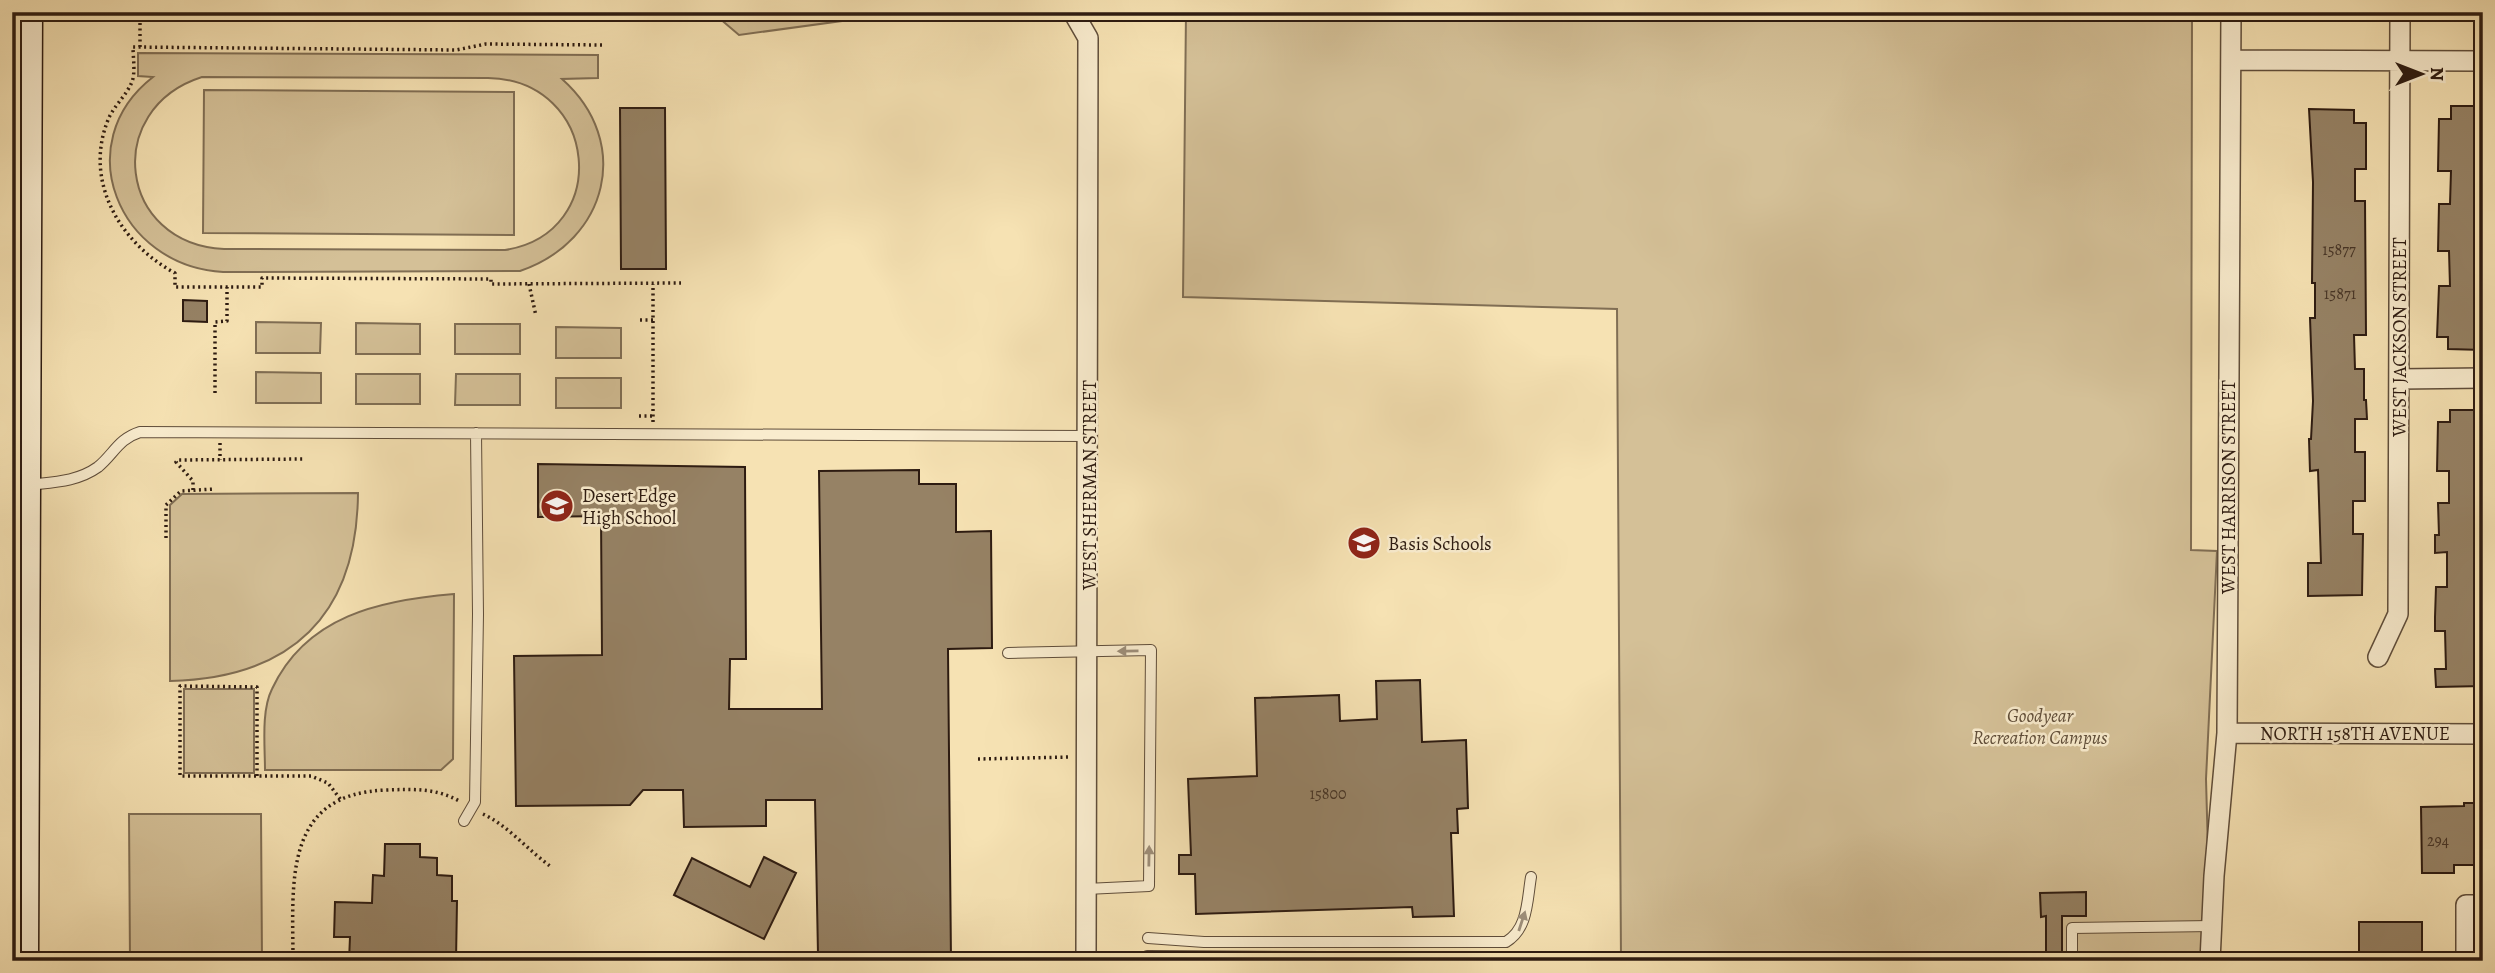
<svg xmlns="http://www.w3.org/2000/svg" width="2495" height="973" font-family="Alegreya,serif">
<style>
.green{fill:#d4c097;stroke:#806e54;stroke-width:2;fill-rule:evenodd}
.building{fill:#968265;stroke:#2d1b11;stroke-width:2}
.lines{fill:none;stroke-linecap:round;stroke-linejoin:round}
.lane-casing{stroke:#5f4d3a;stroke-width:12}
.street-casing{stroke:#5f4d3a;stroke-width:22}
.secondary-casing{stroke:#2d1b11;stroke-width:31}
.path{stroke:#2d1b11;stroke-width:3.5;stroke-dasharray:2 3.5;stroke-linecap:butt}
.lane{stroke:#f9ecce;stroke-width:10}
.street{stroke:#f9ecce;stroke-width:19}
.secondary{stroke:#f9ecce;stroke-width:28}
.oneway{fill:#9d8e79}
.labels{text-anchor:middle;stroke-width:5;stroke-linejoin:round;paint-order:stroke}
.number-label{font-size:16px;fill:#473526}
.street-label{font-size:19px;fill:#2d1b11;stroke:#f9ecce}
.poi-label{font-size:19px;fill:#2d1b11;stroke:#f9ecce;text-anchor:start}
.park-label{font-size:19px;font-style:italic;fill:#5f4d39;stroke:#f9ecce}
</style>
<rect width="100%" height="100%" fill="#f6e2b3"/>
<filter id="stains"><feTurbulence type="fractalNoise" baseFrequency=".00286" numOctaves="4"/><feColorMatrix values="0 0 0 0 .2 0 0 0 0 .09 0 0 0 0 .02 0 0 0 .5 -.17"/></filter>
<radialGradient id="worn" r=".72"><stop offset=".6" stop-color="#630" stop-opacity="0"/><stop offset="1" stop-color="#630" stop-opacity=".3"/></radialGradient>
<path class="green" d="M 712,12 L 908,12 L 739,35 Z
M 1186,12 L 2192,12 L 2191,550 L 2217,551 L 2206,779 L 2211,961 L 1621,961 L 1617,309 L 1183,297 Z
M 138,53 L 598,55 L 598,78 L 562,79 C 633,142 608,241 520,271 L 223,272 C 118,266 68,143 153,77 L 138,76 ZM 202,77 L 488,78 C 599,80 613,233 505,250 L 224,249 C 118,244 102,109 202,77 Z
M 204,90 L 514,92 L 514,235 L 203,233 Z
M 256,322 L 321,323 L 320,353 L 256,353 Z
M 356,323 L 420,324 L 420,354 L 356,354 Z
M 455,324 L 520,324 L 520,354 L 455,354 Z
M 556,327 L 621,328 L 621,358 L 556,358 Z
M 256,372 L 321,373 L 321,403 L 256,403 Z
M 356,374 L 420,374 L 420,404 L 356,404 Z
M 456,374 L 520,374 L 520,405 L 455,405 Z
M 556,378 L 621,378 L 621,408 L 556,408 Z
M 358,493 C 357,616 291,678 170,681 L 170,505 L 182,494 Z
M 454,594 L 453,759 L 441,770 L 265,770 C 265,746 261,711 272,689 C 306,616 380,600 454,594 Z
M 184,689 L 254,689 L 254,773 L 184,773 Z
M 129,814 L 261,814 L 262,961 L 130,961 Z
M 2474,916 L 2483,916 L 2483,961 L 2474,961 Z"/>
<path class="building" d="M 2451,106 L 2483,106 L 2483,350 L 2448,349 L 2448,337 L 2437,337 L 2439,286 L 2450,286 L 2449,251 L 2438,251 L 2439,204 L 2450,204 L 2451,171 L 2438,171 L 2439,119 L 2451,119 Z
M 620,108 L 665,108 L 666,269 L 621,269 Z
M 2309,109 L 2354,110 L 2354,123 L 2366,123 L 2366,169 L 2355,169 L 2355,201 L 2365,201 L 2366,335 L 2354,335 L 2355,369 L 2364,369 L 2364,400 L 2366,400 L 2367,419 L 2355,419 L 2355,452 L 2365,452 L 2365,501 L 2353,501 L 2353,534 L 2363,534 L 2362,595 L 2308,596 L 2308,563 L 2321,563 L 2318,470 L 2310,471 L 2309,439 L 2311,439 L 2313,401 L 2310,318 L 2315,318 L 2315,283 L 2312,283 L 2313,182 Z
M 183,300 L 207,301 L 207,322 L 183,321 Z
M 2450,410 L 2483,410 L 2483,686 L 2436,687 L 2435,669 L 2446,669 L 2445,631 L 2435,631 L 2435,617 L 2436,587 L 2447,587 L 2447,552 L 2435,553 L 2435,535 L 2439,535 L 2438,503 L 2449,503 L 2449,471 L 2437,471 L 2438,422 L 2450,422 Z
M 538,464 L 745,467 L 746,659 L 730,659 L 729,709 L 822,709 L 819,471 L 919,470 L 919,484 L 956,484 L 956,532 L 991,531 L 992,648 L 948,649 L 951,961 L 857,961 L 857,953 L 818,954 L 815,800 L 766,800 L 766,826 L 684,827 L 683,790 L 643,790 L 630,805 L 516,806 L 514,656 L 602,655 L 601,516 L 538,517 Z
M 1420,680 L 1422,742 L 1466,740 L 1468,808 L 1457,809 L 1458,833 L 1451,833 L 1454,916 L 1413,917 L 1412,907 L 1196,914 L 1195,874 L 1179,874 L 1179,855 L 1191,855 L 1188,779 L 1257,776 L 1255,698 L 1339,695 L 1340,721 L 1377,719 L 1376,681 Z
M 2464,803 L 2483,803 L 2483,865 L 2454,865 L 2454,873 L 2422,873 L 2421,807 L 2464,806 Z
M 385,844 L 420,844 L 420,857 L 437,858 L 437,875 L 452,876 L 452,901 L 457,901 L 456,961 L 349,961 L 350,937 L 334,937 L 335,902 L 372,903 L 373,875 L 384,876 Z
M 764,857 L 796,873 L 764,939 L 674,895 L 692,858 L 750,887 Z
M 2086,892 L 2086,916 L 2062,916 L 2062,961 L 2046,961 L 2046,916 L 2041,917 L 2040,893 Z
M 2359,922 L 2422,922 L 2422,954 L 2359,953 Z"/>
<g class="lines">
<defs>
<path id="lane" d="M 28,485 C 53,482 77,482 98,467 C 114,454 118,439 140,432 L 1089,436
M 1008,653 L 1151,650 L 1149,886 L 1086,889
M 464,821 L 475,802 L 478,614 L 476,433
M 1148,938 L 1204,942 L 1506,942 C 1528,929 1527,901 1531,877
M 1147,956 L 1536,958
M 2072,961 L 2072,928 L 2212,926"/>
<path id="street" d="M 1073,12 L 1088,38 L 1086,961
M 2231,60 L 2483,61
M 2399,379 L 2483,378
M 2378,657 L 2398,614 L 2400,12
M 2227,733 L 2483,734
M 2210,961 L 2214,876 L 2227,733 L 2231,12
M 2466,961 L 2466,905 L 2483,905"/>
<path id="secondary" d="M 24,961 L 28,12"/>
</defs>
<use href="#lane" class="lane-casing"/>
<use href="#street" class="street-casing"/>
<use href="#secondary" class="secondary-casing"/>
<path class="path" d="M 140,12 L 140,47
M 602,45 L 486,44 L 456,50 L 133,47 C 133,58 136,75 131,84 C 125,97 113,107 108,120 C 83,182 121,244 175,273 L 175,287 L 262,287 L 262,278 L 491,279 L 491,284 L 681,283
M 529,284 L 536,316
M 640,320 L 653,320
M 215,393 L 215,322 L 227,321 L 227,287
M 639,416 L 653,416
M 653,422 L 653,284
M 220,443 L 220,460
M 193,490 L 193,481 L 176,462 L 178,460 L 304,459
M 166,538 L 166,505 L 181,491 L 215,489
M 978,759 L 1071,757
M 257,776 L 257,687 L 180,686 L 180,776 L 311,776 L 328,783 L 341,800
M 483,814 C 507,825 528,850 550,866
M 293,961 C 293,883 282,793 387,790 C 414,789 437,788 461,802"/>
<use href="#lane" class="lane"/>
<use href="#street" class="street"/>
<use href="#secondary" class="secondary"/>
</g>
<defs><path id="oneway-solid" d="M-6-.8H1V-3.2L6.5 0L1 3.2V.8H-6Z" transform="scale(1.75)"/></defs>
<g class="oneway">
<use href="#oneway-solid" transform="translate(1128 651) rotate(179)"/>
<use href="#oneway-solid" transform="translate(1149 856) rotate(-89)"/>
<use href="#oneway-solid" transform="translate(1522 921) rotate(-72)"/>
</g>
<defs>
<symbol id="school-disc" viewBox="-11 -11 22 22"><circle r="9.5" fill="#8f2418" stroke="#f9ecce"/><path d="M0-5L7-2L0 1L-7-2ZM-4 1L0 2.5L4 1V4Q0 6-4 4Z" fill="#fff"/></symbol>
</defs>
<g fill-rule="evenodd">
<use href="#school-disc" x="538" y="487" width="38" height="38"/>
<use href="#school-disc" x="1345" y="524" width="38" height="38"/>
</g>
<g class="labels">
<g class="number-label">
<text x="2339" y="255">15877</text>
<text x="2340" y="299">15871</text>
<text x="1328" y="799">15800</text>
<text x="2438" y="846">294</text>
</g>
<g class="street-label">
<text transform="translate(2399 337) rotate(-90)" y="7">WEST JACKSON STREET</text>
<text transform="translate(1089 485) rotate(-90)" y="7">WEST SHERMAN STREET</text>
<text transform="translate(2228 487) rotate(-90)" y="7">WEST HARRISON STREET</text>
<text x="2355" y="740">NORTH 158TH AVENUE</text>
</g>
<g class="poi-label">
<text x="582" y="502">Desert Edge<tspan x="582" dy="22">High School</tspan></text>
<text x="1388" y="550">Basis Schools</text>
</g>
<g class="park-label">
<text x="2040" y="722">Goodyear<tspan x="2040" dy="22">Recreation Campus</tspan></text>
</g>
</g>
<rect width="2495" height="973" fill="none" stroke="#f6e2b3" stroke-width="42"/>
<rect x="14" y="14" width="2467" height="945" fill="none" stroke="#2d1b11" stroke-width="3.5"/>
<rect x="21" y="21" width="2453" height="931" fill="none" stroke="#2d1b11" stroke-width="2"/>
<g transform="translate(2421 74) rotate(90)" stroke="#f9ecce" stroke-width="5" paint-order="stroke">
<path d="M0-5L12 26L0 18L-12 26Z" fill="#2d1b11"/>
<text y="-10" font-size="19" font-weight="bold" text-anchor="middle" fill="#2d1b11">N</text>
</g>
<rect width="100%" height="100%" filter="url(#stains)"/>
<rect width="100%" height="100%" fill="url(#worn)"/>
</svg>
